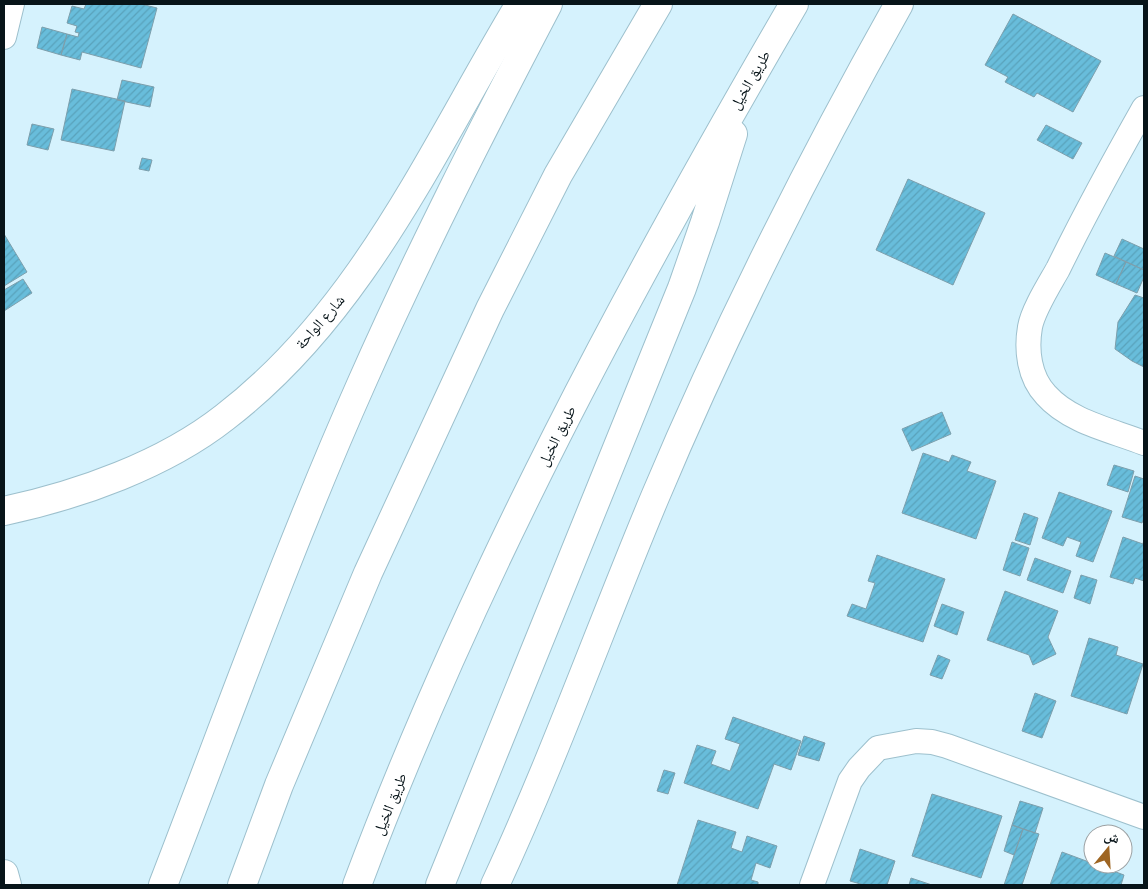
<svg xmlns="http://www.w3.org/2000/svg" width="1148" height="889" font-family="'Golos Text','Noto Naskh Arabic',sans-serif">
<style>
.building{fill:url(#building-hatch);stroke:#7d9fac}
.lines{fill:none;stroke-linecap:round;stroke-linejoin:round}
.street-casing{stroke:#9dc0cd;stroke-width:26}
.secondary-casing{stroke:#9dc0cd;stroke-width:30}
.highway-casing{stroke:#9dc0cd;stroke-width:30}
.street{stroke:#fff;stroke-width:24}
.secondary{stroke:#fff;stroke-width:28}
.highway{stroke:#fff;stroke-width:28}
.labels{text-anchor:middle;stroke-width:4;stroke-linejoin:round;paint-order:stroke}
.street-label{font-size:15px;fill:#071419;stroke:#fff}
</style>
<defs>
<pattern id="building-hatch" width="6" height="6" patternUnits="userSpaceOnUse" patternTransform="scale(1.25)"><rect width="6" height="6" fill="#68bddb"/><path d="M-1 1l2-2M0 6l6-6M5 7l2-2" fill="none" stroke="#59a2bb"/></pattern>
</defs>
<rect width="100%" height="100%" fill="#d5f2fd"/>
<path class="building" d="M 86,4 L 141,4 L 157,8 L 141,68 L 82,52 L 80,60 L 61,55 L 67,34 L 78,37 L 79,33 L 75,32 L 77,26 L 67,23 L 72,6 L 84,9 Z
M 1013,14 L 1101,61 L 1073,112 L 1037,93 L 1034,97 L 1005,82 L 1008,77 L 985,65 Z
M 42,27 L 67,34 L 61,55 L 37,48 Z
M 122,80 L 154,87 L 150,107 L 117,100 Z
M 72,89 L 125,101 L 114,151 L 61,140 Z
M 32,124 L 54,129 L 48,150 L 27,145 Z
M 1046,125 L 1082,143 L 1073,159 L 1037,140 Z
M 142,158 L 152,160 L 149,171 L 139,169 Z
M 908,179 L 985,213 L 953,285 L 876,250 Z
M 4,234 L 27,272 L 4,286 Z
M 1122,239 L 1144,249 L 1144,270 L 1114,256 Z
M 1105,253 L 1126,262 L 1116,284 L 1096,275 Z
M 1126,262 L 1144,270 L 1144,277 L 1137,293 L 1116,284 Z
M 23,279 L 32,293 L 4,311 L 4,290 Z
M 1135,295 L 1144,298 L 1144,367 L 1132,361 L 1115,349 L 1118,322 Z
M 942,412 L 951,434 L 912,451 L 902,429 Z
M 923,453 L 949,462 L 952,455 L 971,462 L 967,471 L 996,481 L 976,539 L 902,513 Z
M 1114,465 L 1134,471 L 1128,492 L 1107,485 Z
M 1135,476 L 1144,479 L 1144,518 L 1142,523 L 1122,517 Z
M 1059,492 L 1112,511 L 1093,562 L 1076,556 L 1081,542 L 1067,537 L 1063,546 L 1042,538 Z
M 1024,513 L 1038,518 L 1030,545 L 1015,540 Z
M 1123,537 L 1143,544 L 1144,539 L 1144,581 L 1135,578 L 1133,584 L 1110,577 Z
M 1012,542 L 1029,548 L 1020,576 L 1003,570 Z
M 877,555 L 945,579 L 923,642 L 847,616 L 852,604 L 866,609 L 875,583 L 868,581 Z
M 1035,558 L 1071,571 L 1063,593 L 1027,580 Z
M 1081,575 L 1097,580 L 1090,604 L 1074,598 Z
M 1005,591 L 1058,611 L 1048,637 L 1056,654 L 1033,665 L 1029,655 L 987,640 Z
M 942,604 L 964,612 L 957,635 L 934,626 Z
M 1089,638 L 1118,647 L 1116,655 L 1143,664 L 1127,714 L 1071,696 Z
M 938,655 L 950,660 L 942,679 L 930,675 Z
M 1035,693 L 1056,701 L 1042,738 L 1022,731 Z
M 733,717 L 801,741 L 791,770 L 774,764 L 758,809 L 684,783 L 697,745 L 716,751 L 711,764 L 730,771 L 740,744 L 725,739 Z
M 804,736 L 825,743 L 819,761 L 798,755 Z
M 664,770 L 675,773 L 668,794 L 657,791 Z
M 932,794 L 1002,816 L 981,878 L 912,856 Z
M 1020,801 L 1043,808 L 1035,833 L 1012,825 Z
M 698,820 L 736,832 L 731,848 L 742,852 L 747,836 L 777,846 L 770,868 L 756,863 L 751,880 L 758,882 L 758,885 L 677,885 Z
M 1012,825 L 1023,829 L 1014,855 L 1004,851 Z
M 1023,829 L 1039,834 L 1022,885 L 1004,885 Z
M 860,849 L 895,861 L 887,885 L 864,885 L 850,881 Z
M 1062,852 L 1124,875 L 1121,885 L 1050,885 Z
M 911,878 L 932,885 L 909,885 Z"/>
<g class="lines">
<defs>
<path id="street" d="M 4,37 L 12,4
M 1144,108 C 1114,161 1085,214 1058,269 C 1049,285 1033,310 1030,327 C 1026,350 1029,377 1046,395 C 1070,422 1111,430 1144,443
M 812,885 L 850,781 L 859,768 L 878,748 L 916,741 L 932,742 L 947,746 L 1144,817"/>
<path id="secondary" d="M 4,511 C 79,495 164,465 225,417 C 363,311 433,148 520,4
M 4,874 L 7,885"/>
<path id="highway" d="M 163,885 C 228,717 289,546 362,382 C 419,253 483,128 548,4
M 242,885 L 279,785 L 368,573 L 490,309 L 558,175 L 658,4
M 357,885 C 472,578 629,287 794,4
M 440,885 L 682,288 L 705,222 L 733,134
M 495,885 C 554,758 601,626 655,497 C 726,328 809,164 899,4"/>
</defs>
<use href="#street" class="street-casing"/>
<use href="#secondary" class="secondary-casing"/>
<use href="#highway" class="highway-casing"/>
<use href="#street" class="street"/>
<use href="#secondary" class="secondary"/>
<use href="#highway" class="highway"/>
</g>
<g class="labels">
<g class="street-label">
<text transform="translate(750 80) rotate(-60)" y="5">طريق الخيل</text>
<text transform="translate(320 322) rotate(-49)" y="5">شارع الواحة</text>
<text transform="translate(557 436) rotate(-63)" y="5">طريق الخيل</text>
<text transform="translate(390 804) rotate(-68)" y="5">طريق الخيل</text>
</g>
</g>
<rect width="1148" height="889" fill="none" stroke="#071419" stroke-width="10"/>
<g transform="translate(1108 849) rotate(18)"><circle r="24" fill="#ffffff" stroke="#9ca1a3"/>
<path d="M0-4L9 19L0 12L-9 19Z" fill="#9e6522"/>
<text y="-8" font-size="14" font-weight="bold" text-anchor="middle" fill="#071419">ش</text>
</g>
</svg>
